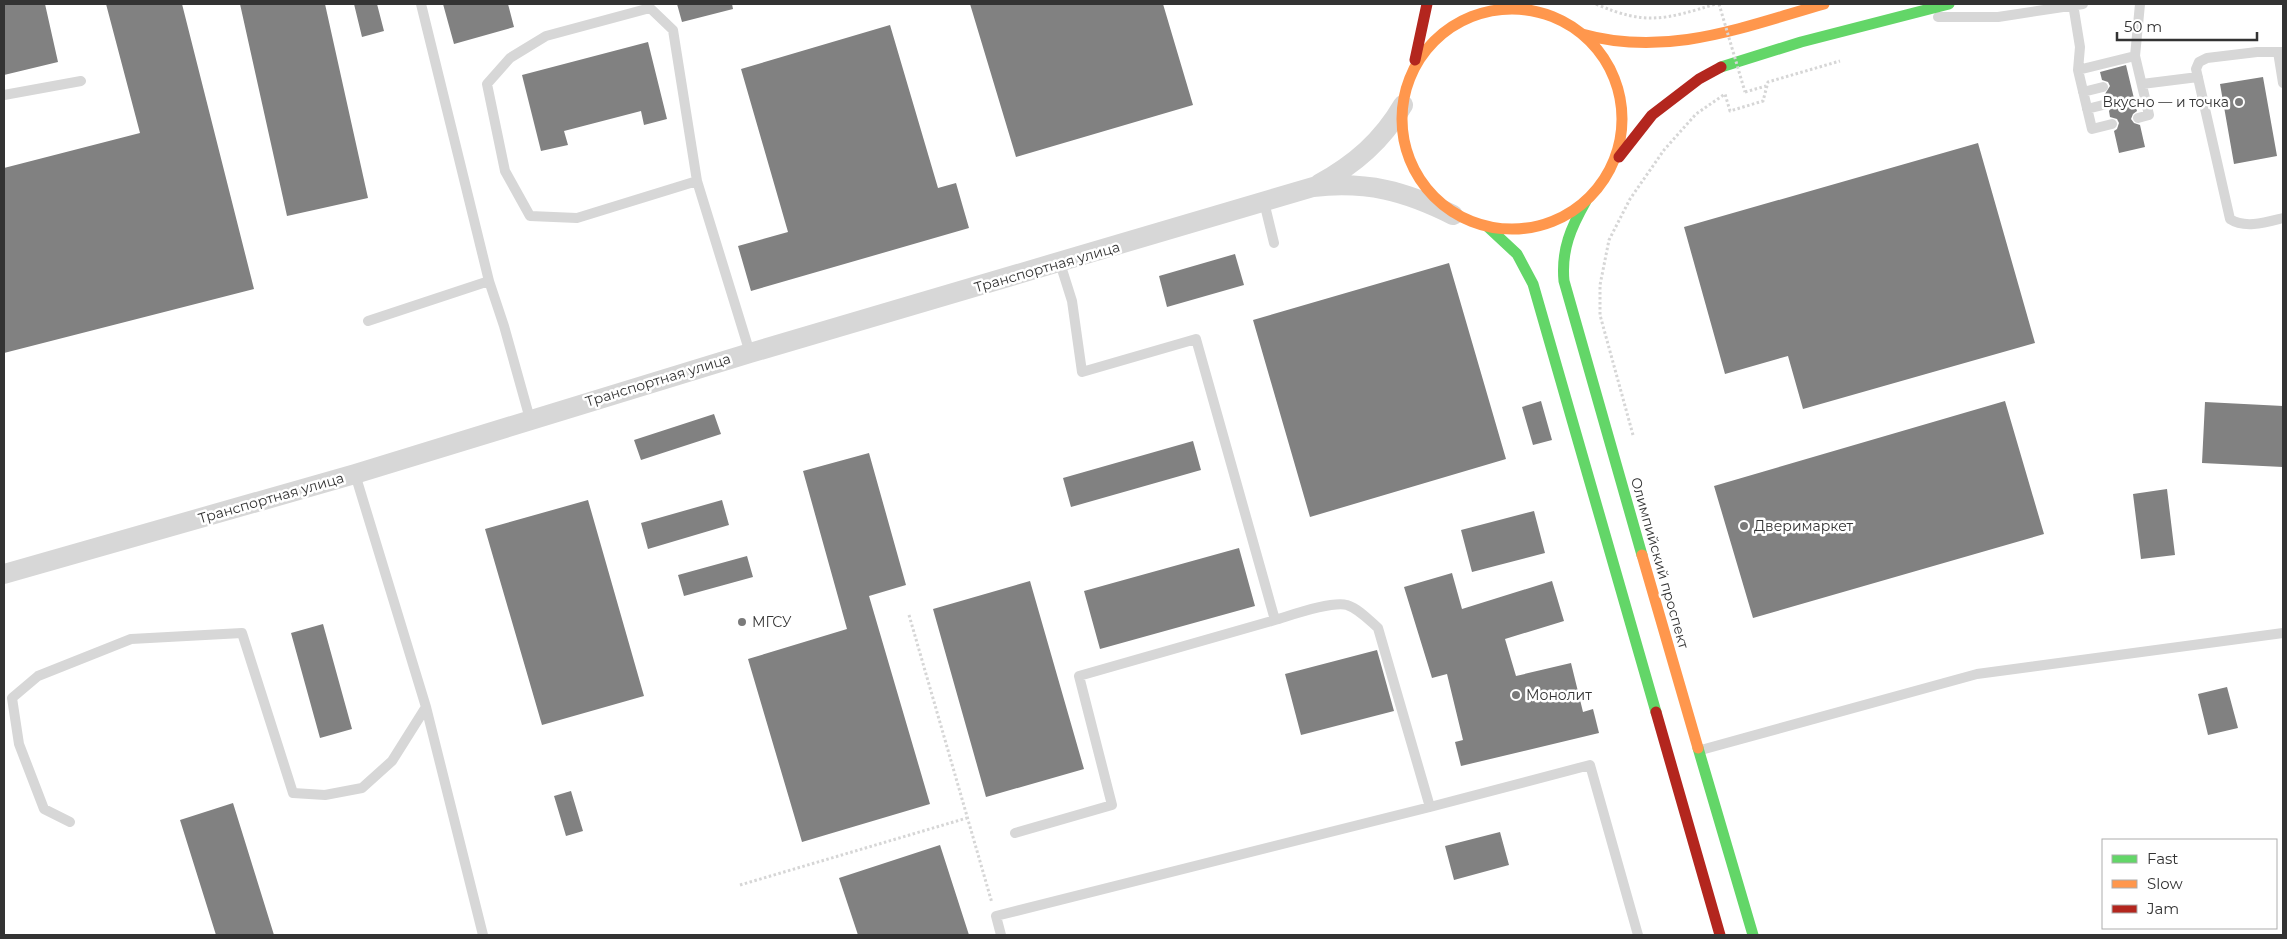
<svg xmlns="http://www.w3.org/2000/svg" width="2287" height="939" font-family="Montserrat,sans-serif">
<style>
.building{fill:#818181}
.lines{fill:none;stroke-linecap:round;stroke-linejoin:round}
.path{stroke:#d6d6d6;stroke-width:3;stroke-dasharray:2.5 2.5;stroke-linecap:butt}
.lane{stroke:#d7d7d7;stroke-width:10}
.street{stroke:#d7d7d7;stroke-width:20}
.fast{stroke:#63d668;stroke-width:11}
.slow{stroke:#ff974d;stroke-width:11}
.jam{stroke:#b3261e;stroke-width:11}
.path-bridge{stroke:#d6d6d6;stroke-width:3;stroke-dasharray:2.5 2.5;stroke-linecap:butt}
.poi-dot{fill:#7a7a7a;stroke:#fff;stroke-width:2}
.labels{text-anchor:middle;stroke-width:5;stroke-linejoin:round;paint-order:stroke}
.poi-label{font-size:14px;fill:#333;stroke:#fff;text-anchor:start}
.street-label{font-size:14px;fill:#333;stroke:#fff}
</style>
<rect width="100%" height="100%" fill="#fff"/>
<path class="building" d="M 4,4 L 45,4 L 58,62 L 4,75 Z
M 106,4 L 182,4 L 254,289 L 4,353 L 4,168 L 140,133 Z
M 240,4 L 325,4 L 368,198 L 287,216 Z
M 354,4 L 377,4 L 384,31 L 362,37 Z
M 443,4 L 508,4 L 514,27 L 454,44 Z
M 677,4 L 732,4 L 733,9 L 682,22 Z
M 970,4 L 1163,4 L 1193,105 L 1016,157 Z
M 890,25 L 938,188 L 956,183 L 969,228 L 751,291 L 738,246 L 788,232 L 741,69 Z
M 648,42 L 667,119 L 644,125 L 641,111 L 564,131 L 568,145 L 541,151 L 522,75 Z
M 2126,65 L 2137,111 L 2133,114 L 2131,119 L 2134,123 L 2140,125 L 2145,147 L 2119,153 L 2114,131 L 2117,129 L 2119,123 L 2117,119 L 2110,117 L 2109,111 L 2114,103 L 2112,99 L 2106,97 L 2105,94 L 2110,86 L 2108,82 L 2102,80 L 2100,72 Z
M 2263,77 L 2277,156 L 2234,164 L 2220,84 Z
M 1978,143 L 2035,343 L 1803,409 L 1788,356 L 1725,374 L 1684,227 Z
M 1235,254 L 1244,285 L 1167,307 L 1159,276 Z
M 1449,263 L 1506,459 L 1310,517 L 1253,320 Z
M 1541,401 L 1552,440 L 1533,445 L 1522,407 Z
M 2005,401 L 2044,534 L 1753,618 L 1714,486 Z
M 2205,402 L 2283,406 L 2283,467 L 2202,463 Z
M 714,414 L 721,434 L 641,460 L 634,440 Z
M 1193,441 L 1201,470 L 1071,507 L 1063,478 Z
M 869,453 L 906,585 L 869,596 L 930,804 L 802,842 L 748,659 L 847,629 L 803,471 Z
M 2167,489 L 2175,555 L 2141,559 L 2133,494 Z
M 588,500 L 644,696 L 542,725 L 485,529 Z
M 722,500 L 729,525 L 648,549 L 641,523 Z
M 1534,511 L 1545,553 L 1472,572 L 1461,530 Z
M 1239,548 L 1255,606 L 1100,649 L 1084,591 Z
M 747,556 L 753,577 L 684,596 L 678,575 Z
M 1452,573 L 1462,609 L 1552,581 L 1564,621 L 1505,639 L 1516,676 L 1571,663 L 1583,712 L 1593,709 L 1599,733 L 1461,766 L 1455,742 L 1463,740 L 1447,674 L 1432,678 L 1404,587 Z
M 1030,581 L 1084,769 L 986,797 L 933,609 Z
M 323,624 L 352,729 L 320,738 L 291,633 Z
M 1377,650 L 1394,711 L 1301,735 L 1285,674 Z
M 2227,687 L 2238,728 L 2208,735 L 2198,694 Z
M 571,791 L 583,831 L 566,836 L 554,796 Z
M 233,803 L 274,935 L 216,935 L 180,820 Z
M 1500,832 L 1509,865 L 1454,880 L 1445,846 Z
M 940,845 L 969,935 L 858,935 L 839,878 Z"/>
<g class="lines">
<path class="path" d="M 1596,4 C 1646,26 1666,19 1716,4
M 1745,92 L 1766,86
M 1633,435 L 1600,315 L 1600,285 L 1609,240 L 1630,199 L 1664,150 L 1696,114 L 1725,94 L 1730,111 L 1763,101 L 1768,82 L 1840,61
M 909,615 L 992,903
M 740,885 L 967,818"/>
<path class="lane" d="M 421,4 L 489,281
M 2073,4 L 2080,47 L 2078,70 L 2135,56 L 2140,4
M 1938,17 L 1998,17 L 2083,4
M 2278,52 L 2283,83
M 2283,52 L 2257,52 L 2207,58 L 2199,62 L 2196,69 L 2230,219 C 2245,229 2267,222 2283,218
M 2135,56 L 2149,115 L 2138,118
M 2078,70 L 2092,129 L 2112,124
M 2142,84 L 2198,77
M 2083,92 L 2103,87
M 4,95 L 81,81
M 2087,109 L 2107,104
M 697,181 L 673,30 L 650,8 L 546,36 L 510,58 L 487,84 L 505,171 L 530,216 L 577,218 L 697,181 L 750,353
M 1264,202 L 1274,243
M 1060,263 L 1072,301 L 1082,372 L 1196,339 L 1275,620 C 1292,615 1331,601 1347,605 C 1359,609 1369,620 1378,628 L 1430,807 L 1590,765 L 1638,935
M 368,321 L 489,281 L 504,326 L 530,419
M 355,474 L 426,707 L 483,935
M 1701,750 L 1977,674 L 2283,633
M 70,822 L 44,809 L 19,744 L 12,698 L 38,676 L 131,639 L 242,633 L 293,793 L 325,795 L 362,788 L 392,761 L 426,707
M 1015,833 L 1112,805 L 1079,676 L 1275,620
M 1001,935 L 996,916 L 1430,807"/>
<path class="street" d="M 1319,184 C 1355,164 1382,141 1403,105
M 4,574 L 355,474 L 750,353 L 1313,187 C 1367,181 1405,191 1453,215"/>
<path class="fast" d="M 1721,67 L 1801,42 L 1949,4
M 1586,201 C 1571,227 1561,250 1564,281 L 1642,555
M 1488,227 L 1517,254 L 1533,284 L 1656,712
M 1698,748 L 1753,935"/>
<path class="slow" d="M1402 119a110 110 0 1 1 220 0a110 110 0 1 1-220 0Z
M 1582,34 C 1667,58 1743,27 1824,4
M 1642,555 L 1698,748"/>
<path class="jam" d="M 1415,60 L 1427,4
M 1619,157 L 1652,115 L 1699,79 L 1721,67
M 1656,712 L 1720,935"/>
<path class="path-bridge" d="M 1719,4 L 1745,92"/>
</g>
<g class="poi-dot">
<circle cx="2239" cy="102" r="5"/>
<circle cx="1744" cy="526" r="5"/>
<circle cx="742" cy="622" r="5"/>
<circle cx="1516" cy="695" r="5"/>
</g>
<g class="labels">
<g class="poi-label">
<text x="2229" y="107" text-anchor="end">Вкусно — и точка</text>
<text x="1754" y="531">Дверимаркет</text>
<text x="752" y="627">МГСУ</text>
<text x="1526" y="700">Монолит</text>
</g>
<g class="street-label">
<text transform="translate(1047 267) rotate(-16)" y="5">Транспортная улица</text>
<text transform="translate(658 380) rotate(-17)" y="5">Транспортная улица</text>
<text transform="translate(271 498) rotate(-16)" y="5">Транспортная улица</text>
<text transform="translate(1660 563) rotate(74)" y="5">Олимпийский проспект</text>
</g>
</g>
<rect width="2287" height="939" fill="none" stroke="#333333" stroke-width="10"/>
<rect x="2102" y="839" width="175" height="90" fill="#ffffff" stroke="#adadad"/>
<rect x="2112" y="855" width="25" height="8" fill="#63d668" stroke="#adadad"/>
<text x="2147" y="864" font-size="15" fill="#333333">Fast</text>
<rect x="2112" y="880" width="25" height="8" fill="#ff974d" stroke="#adadad"/>
<text x="2147" y="889" font-size="15" fill="#333333">Slow</text>
<rect x="2112" y="905" width="25" height="8" fill="#b3261e" stroke="#adadad"/>
<text x="2147" y="914" font-size="15" fill="#333333">Jam</text>
<path d="M2117 32v8h140v-8" fill="none" stroke="#333333" stroke-width="2.5"/>
<text x="2124" y="32" font-size="15" fill="#333333" stroke="#ffffff" stroke-width="4" paint-order="stroke">50 m</text>
</svg>
